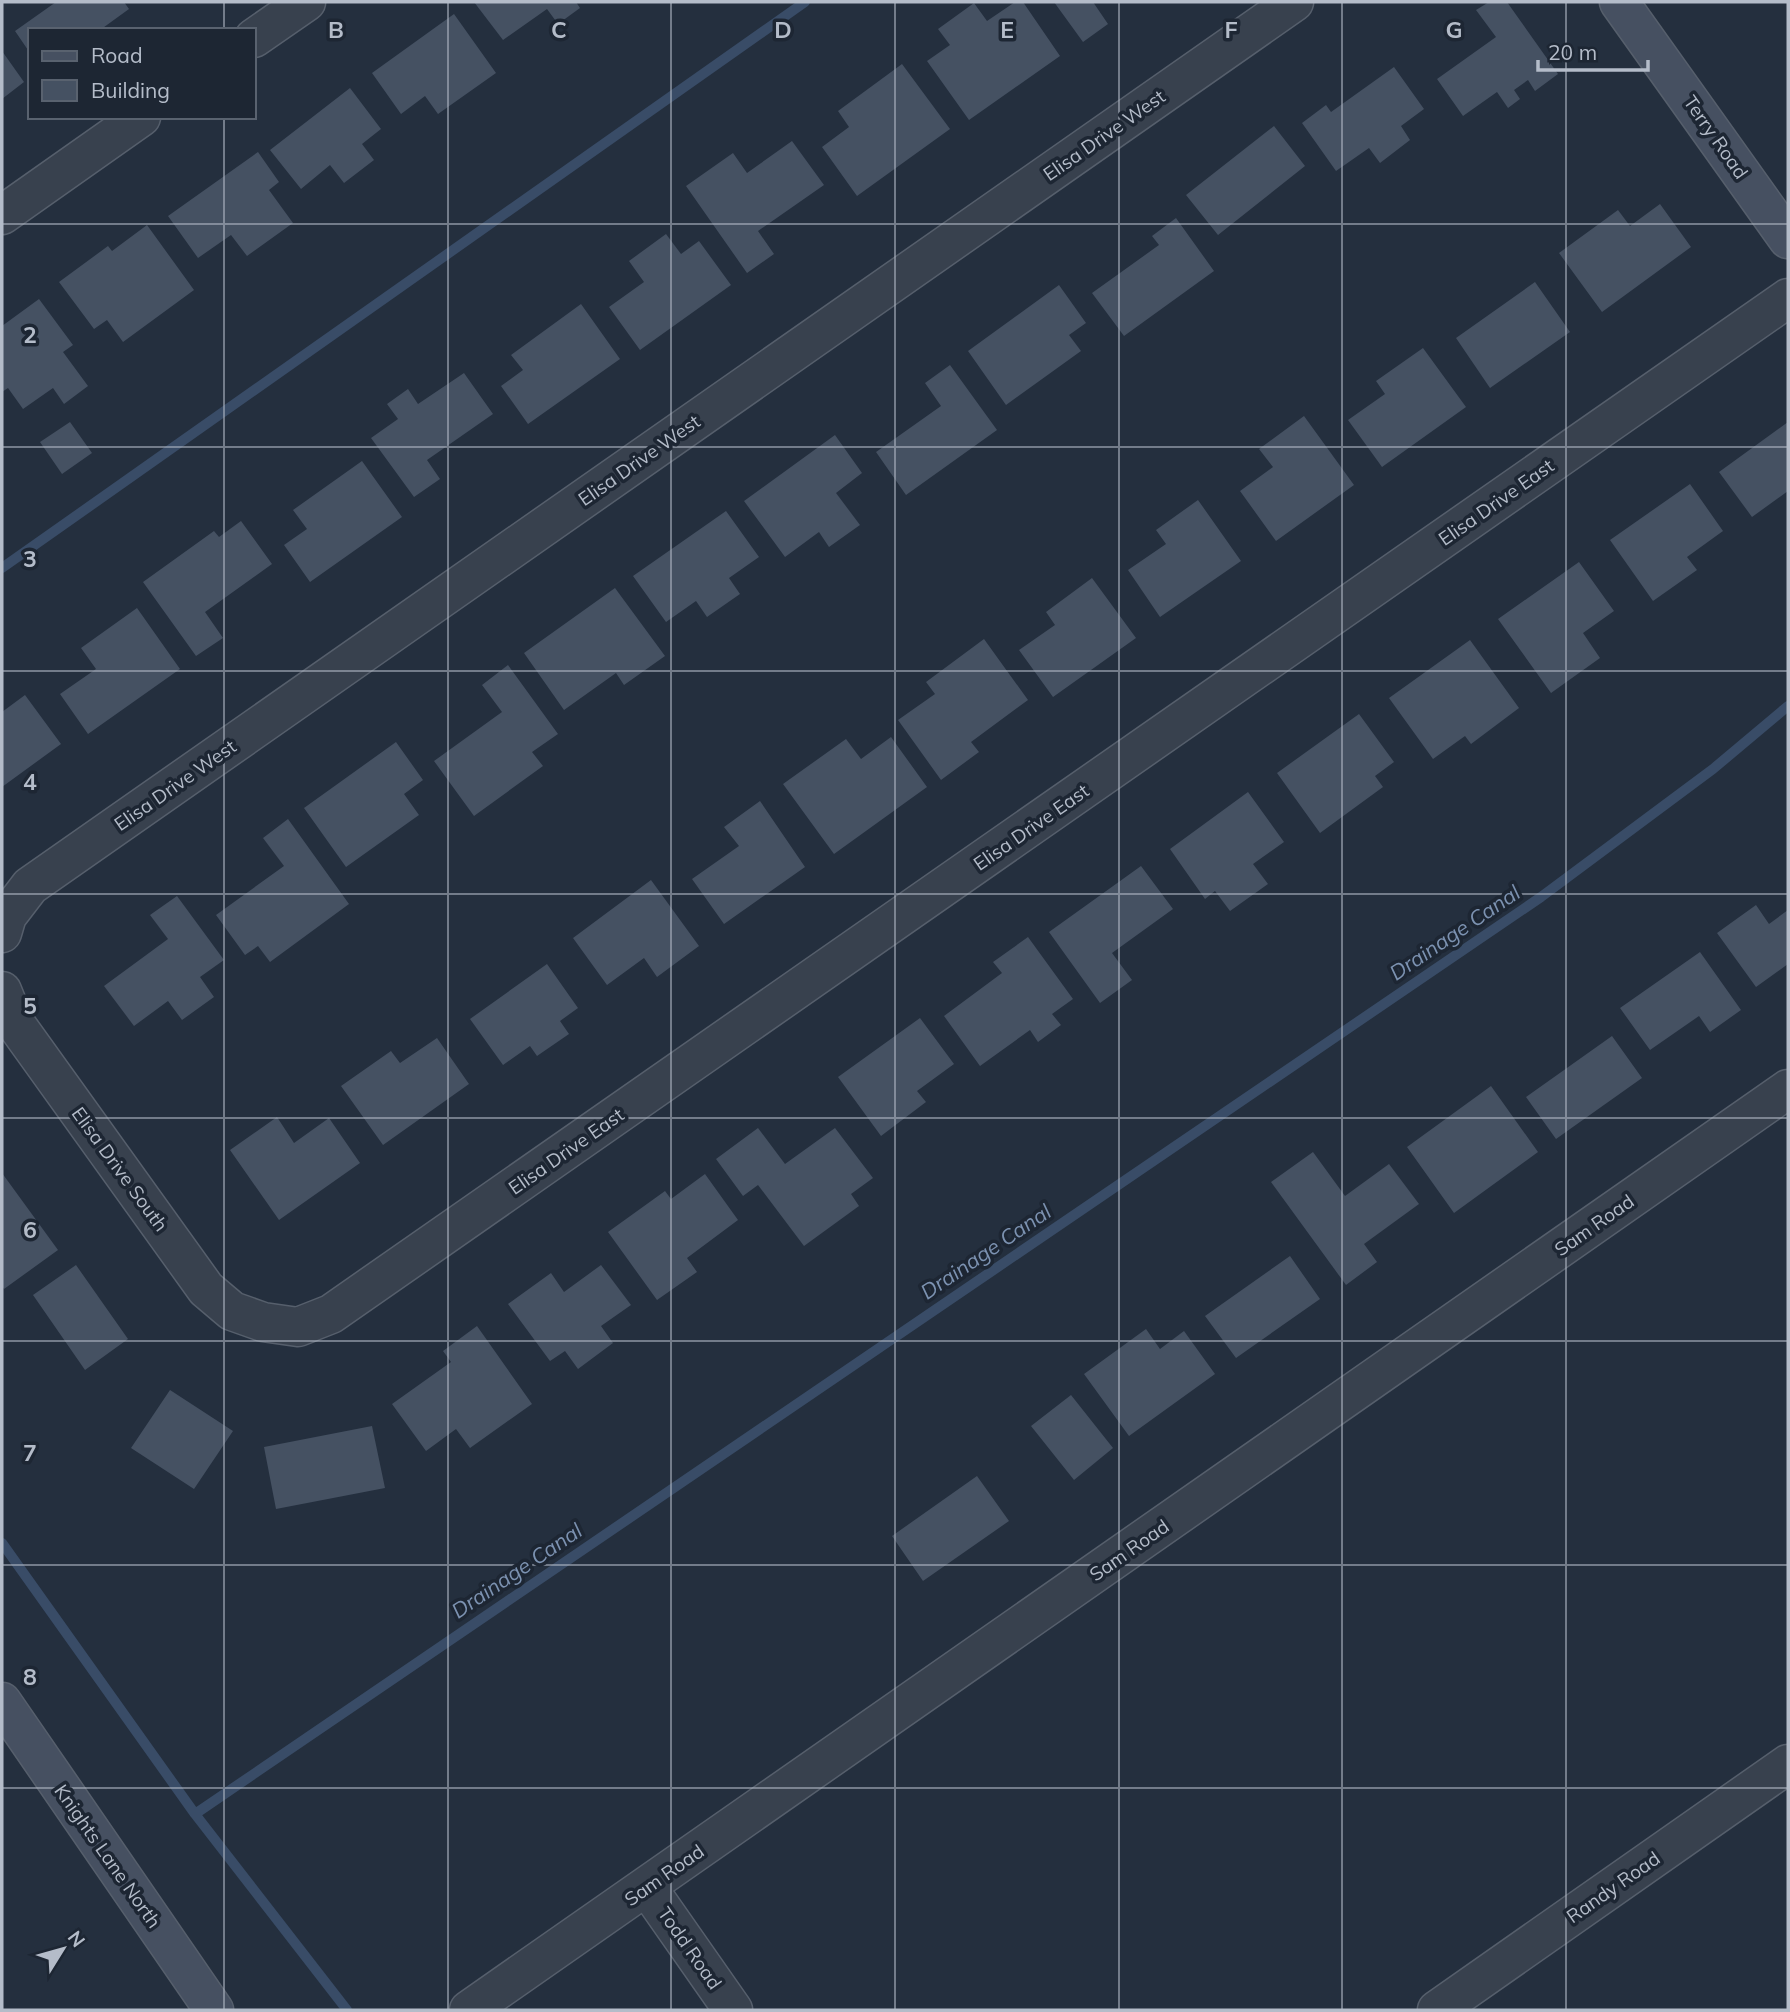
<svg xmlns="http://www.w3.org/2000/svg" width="1790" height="2012" font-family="Mulish,sans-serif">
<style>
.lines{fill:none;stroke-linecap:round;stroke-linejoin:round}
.stream{stroke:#394c67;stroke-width:10}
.building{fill:#455162}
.street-casing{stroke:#565f6c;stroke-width:41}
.secondary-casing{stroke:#565f6c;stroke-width:41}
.street{stroke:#38414e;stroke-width:38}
.secondary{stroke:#465061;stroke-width:38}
.grid{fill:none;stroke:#b4bcc9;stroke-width:2;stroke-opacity:0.55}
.labels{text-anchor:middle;stroke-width:7;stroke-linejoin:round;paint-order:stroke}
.street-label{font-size:19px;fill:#b4bcc9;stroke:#1d2633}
.water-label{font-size:21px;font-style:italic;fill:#7c92b1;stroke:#1d2633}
.grid-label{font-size:23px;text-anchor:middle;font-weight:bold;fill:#b4bcc9;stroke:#1d2633;stroke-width:7;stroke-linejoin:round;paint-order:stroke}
</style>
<rect width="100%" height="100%" fill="#242f3e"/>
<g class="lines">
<path class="stream" d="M 2,568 L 805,2
M 2,1543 L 195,1814 L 347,2010
M 195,1814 L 1541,897 L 1713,769 L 1788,706"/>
</g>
<path class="building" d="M 56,2 L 124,2 L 129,9 L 100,30 L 30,30 L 30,53 L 15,31 Z
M 474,2 L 576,2 L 580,8 L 558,24 L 547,9 L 503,40 Z
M 1015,2 L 1023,2 L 1060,56 L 969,120 L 927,61 L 950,45 L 938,29 L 974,3 L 987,21 Z
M 1054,2 L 1093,2 L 1108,24 L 1083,42 Z
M 1489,2 L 1507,2 L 1558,74 L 1535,91 L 1528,80 L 1514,90 L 1520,99 L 1508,108 L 1497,92 L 1463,116 L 1437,79 L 1496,37 L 1476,10 Z
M 454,14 L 496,73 L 438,114 L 425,96 L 401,114 L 372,73 Z
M 2,51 L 24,82 L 2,99 Z
M 902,64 L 950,129 L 857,196 L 822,147 L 849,127 L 838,111 Z
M 1394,67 L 1424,109 L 1401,126 L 1410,140 L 1380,163 L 1369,148 L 1336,171 L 1302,123 L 1326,105 L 1331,112 Z
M 350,88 L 381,129 L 362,144 L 374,160 L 344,183 L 330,165 L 301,189 L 270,150 Z
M 1274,126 L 1305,166 L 1218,235 L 1186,195 Z
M 792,141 L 824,185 L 758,231 L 774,254 L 747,273 L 686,186 L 733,153 L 747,173 Z
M 258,152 L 279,182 L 269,190 L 293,223 L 247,256 L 231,235 L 198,258 L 168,216 Z
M 1660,204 L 1691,247 L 1602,312 L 1559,253 L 1618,210 L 1630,226 Z
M 1176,218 L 1214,271 L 1124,336 L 1092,293 L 1159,245 L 1152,236 Z
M 147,225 L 194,290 L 123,342 L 107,320 L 94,329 L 59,282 L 108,246 L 112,251 Z
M 666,234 L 681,254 L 699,241 L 731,285 L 640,350 L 609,307 L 644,282 L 629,261 Z
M 1535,282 L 1570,332 L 1490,388 L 1456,338 Z
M 1059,285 L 1086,323 L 1069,335 L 1081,351 L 1006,405 L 968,351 Z
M 39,299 L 73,345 L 63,352 L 88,386 L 64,404 L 53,388 L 23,409 L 8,388 L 2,392 L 2,326 Z
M 581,304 L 620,359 L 528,424 L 501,386 L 523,370 L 511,355 Z
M 1423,348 L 1466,407 L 1382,467 L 1348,420 L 1385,394 L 1376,381 Z
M 950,365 L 997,430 L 906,495 L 876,452 L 941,406 L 925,383 Z
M 464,373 L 493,414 L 427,460 L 440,479 L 414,497 L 371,438 L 398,419 L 387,404 L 408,389 L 418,404 Z
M 1304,416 L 1354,485 L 1276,541 L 1240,491 L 1273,467 L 1259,449 Z
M 70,422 L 92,453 L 62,474 L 40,442 Z
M 1788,422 L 1788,491 L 1752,517 L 1719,472 Z
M 835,435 L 862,473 L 836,493 L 860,525 L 829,547 L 819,532 L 785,557 L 744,501 Z
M 362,461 L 402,517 L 310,582 L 284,545 L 307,529 L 293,510 Z
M 1690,484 L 1723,531 L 1687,557 L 1697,570 L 1653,601 L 1610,540 Z
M 1198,500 L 1241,561 L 1160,617 L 1128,570 L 1166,544 L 1156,530 Z
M 726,511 L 759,557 L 729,578 L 740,594 L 707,617 L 696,601 L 666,622 L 633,576 Z
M 241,521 L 272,564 L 205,612 L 223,638 L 196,656 L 143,582 L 214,531 L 219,537 Z
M 1579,562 L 1614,611 L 1583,633 L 1600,658 L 1551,693 L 1498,619 Z
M 1092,578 L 1136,638 L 1053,697 L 1019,650 L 1055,625 L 1046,612 Z
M 615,588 L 665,656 L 624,685 L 616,673 L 564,710 L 524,653 Z
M 137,608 L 180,669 L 88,734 L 60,694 L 96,669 L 81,648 Z
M 984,639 L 1028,700 L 971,742 L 979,752 L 941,780 L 898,720 L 935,694 L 926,682 Z
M 1470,640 L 1519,708 L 1471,744 L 1465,736 L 1433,759 L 1389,698 Z
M 508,665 L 558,734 L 532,752 L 543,766 L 474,816 L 434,761 L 502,712 L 482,685 Z
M 25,695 L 61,744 L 2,787 L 2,712 Z
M 1359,714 L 1394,762 L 1375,776 L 1383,787 L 1320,833 L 1277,773 Z
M 891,737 L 927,787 L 834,854 L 783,784 L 846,739 L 861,759 Z
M 396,742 L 423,780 L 404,794 L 419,815 L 346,867 L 304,808 Z
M 1248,792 L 1284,842 L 1253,864 L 1268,884 L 1230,911 L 1215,891 L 1205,899 L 1170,849 Z
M 760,801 L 805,867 L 724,924 L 692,879 L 739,846 L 724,827 Z
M 288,819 L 349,904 L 270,962 L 258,946 L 245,955 L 216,915 L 284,866 L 263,838 Z
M 1141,866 L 1173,909 L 1112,953 L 1132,980 L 1100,1003 L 1049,932 Z
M 651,880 L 699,946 L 657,977 L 644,958 L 607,985 L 573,938 Z
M 177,896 L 224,960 L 200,977 L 214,997 L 182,1020 L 168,1001 L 134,1026 L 104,986 L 168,939 L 150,915 Z
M 1756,905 L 1769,924 L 1788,910 L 1788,964 L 1756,987 L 1717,933 Z
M 1028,937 L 1073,999 L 1052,1014 L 1061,1025 L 1038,1042 L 1030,1030 L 980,1066 L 944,1016 L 1002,973 L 993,962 Z
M 1700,952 L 1741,1010 L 1710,1032 L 1699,1016 L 1650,1050 L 1620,1008 Z
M 547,964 L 578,1008 L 560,1021 L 569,1034 L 537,1056 L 530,1046 L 503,1065 L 470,1019 Z
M 920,1018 L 954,1064 L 917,1091 L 926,1102 L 881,1136 L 838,1077 Z
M 1612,1036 L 1642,1078 L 1556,1139 L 1526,1097 Z
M 437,1038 L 469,1084 L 383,1145 L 341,1086 L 391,1051 L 400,1063 Z
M 1491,1086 L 1538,1152 L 1454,1213 L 1407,1147 Z
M 277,1117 L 294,1143 L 329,1118 L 360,1163 L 279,1220 L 230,1150 Z
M 758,1128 L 785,1164 L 835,1128 L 873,1178 L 851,1194 L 859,1206 L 804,1246 L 758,1185 L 743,1196 L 716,1159 Z
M 1313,1152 L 1345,1196 L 1389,1164 L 1419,1204 L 1364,1244 L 1377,1262 L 1346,1285 L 1271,1182 Z
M 2,1173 L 58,1250 L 4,1289 L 2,1286 Z
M 705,1174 L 738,1220 L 687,1258 L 697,1272 L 657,1300 L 608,1232 L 665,1191 L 671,1199 Z
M 1290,1256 L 1320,1299 L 1236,1358 L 1205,1316 Z
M 76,1265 L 128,1339 L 85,1370 L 33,1295 Z
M 601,1265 L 631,1305 L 601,1326 L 613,1343 L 578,1369 L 565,1351 L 550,1361 L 508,1304 L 551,1273 L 564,1292 Z
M 477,1326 L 532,1404 L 470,1448 L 456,1429 L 426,1451 L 392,1404 L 451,1362 L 443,1351 Z
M 1146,1329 L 1160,1349 L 1184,1331 L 1215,1374 L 1129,1436 L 1084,1374 Z
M 170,1390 L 233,1431 L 194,1489 L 131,1448 Z
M 1071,1395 L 1113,1448 L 1074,1480 L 1031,1426 Z
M 372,1426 L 385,1488 L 276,1509 L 264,1447 Z
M 977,1476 L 1009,1521 L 923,1581 L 892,1536 Z"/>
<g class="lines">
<defs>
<path id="street" d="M 254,38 L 306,2
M 2,215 L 141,117
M 2,933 L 7,916 L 30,886 L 1294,2
M 2,991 L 15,1023 L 206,1289 L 232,1311 L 263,1322 L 298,1327 L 331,1314 L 1788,298
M 647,1887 L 733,2010
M 469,2010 L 1788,1089
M 1437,2010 L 1788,1764"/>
<path id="secondary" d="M 1619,2 L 1788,239
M 2,1702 L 214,2010"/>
</defs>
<use href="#street" class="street-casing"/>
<use href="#secondary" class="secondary-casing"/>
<use href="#street" class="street"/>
<use href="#secondary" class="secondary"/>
</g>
<path class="grid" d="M 224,2 L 224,30M 448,2 L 448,2010M 671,2 L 671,2010M 895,2 L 895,2010M 1119,2 L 1119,2010M 1342,2 L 1342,2010M 1566,2 L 1566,2010M 224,117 L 224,2010M 2,224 L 1788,224M 2,447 L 1788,447M 2,671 L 1788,671M 2,894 L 1788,894M 2,1118 L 1788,1118M 2,1341 L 1788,1341M 2,1565 L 1788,1565M 2,1788 L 1788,1788"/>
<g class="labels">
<g class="street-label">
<text transform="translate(1104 135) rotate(-35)" y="7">Elisa Drive West</text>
<text transform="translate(1716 137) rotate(55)" y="7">Terry Road</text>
<text transform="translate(639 460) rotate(-35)" y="7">Elisa Drive West</text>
<text transform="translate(1496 502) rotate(-35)" y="7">Elisa Drive East</text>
<text transform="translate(175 785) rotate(-35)" y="7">Elisa Drive West</text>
<text transform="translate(1031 827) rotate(-35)" y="7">Elisa Drive East</text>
<text transform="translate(566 1151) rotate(-35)" y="7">Elisa Drive East</text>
<text transform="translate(120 1169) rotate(54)" y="7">Elisa Drive South</text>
<text transform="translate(1594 1225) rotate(-35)" y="7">Sam Road</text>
<text transform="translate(1129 1550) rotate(-35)" y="7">Sam Road</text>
<text transform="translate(108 1856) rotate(55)" y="7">Knights Lane North</text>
<text transform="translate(664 1875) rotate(-35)" y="7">Sam Road</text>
<text transform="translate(1613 1887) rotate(-35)" y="7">Randy Road</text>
<text transform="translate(690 1948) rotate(55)" y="7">Todd Road</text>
</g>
<g class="water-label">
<text transform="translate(1455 933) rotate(-34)" y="7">Drainage Canal</text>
<text transform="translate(986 1252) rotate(-34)" y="7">Drainage Canal</text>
<text transform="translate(517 1571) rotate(-34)" y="7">Drainage Canal</text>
</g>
</g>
<g class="grid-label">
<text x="336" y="38">B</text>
<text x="559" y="38">C</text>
<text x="783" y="38">D</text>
<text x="1007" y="38">E</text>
<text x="1231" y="38">F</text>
<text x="1454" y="38">G</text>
<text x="30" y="343">2</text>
<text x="30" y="567">3</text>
<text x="30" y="790">4</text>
<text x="30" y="1014">5</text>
<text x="30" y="1238">6</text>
<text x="30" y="1461">7</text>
<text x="30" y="1685">8</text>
</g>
<rect width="1790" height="2012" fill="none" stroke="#b4bcc9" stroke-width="7"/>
<rect x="28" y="28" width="228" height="91" fill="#1d2633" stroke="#59626f" stroke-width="2"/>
<rect x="42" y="51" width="35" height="10" fill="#465061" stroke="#59626f" stroke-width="2"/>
<text x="91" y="63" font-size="21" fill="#b4bcc9">Road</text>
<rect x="42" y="80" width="35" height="21" fill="#455162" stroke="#59626f" stroke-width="2"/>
<text x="91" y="98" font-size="21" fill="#b4bcc9">Building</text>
<g transform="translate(63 1949) rotate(53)" stroke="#1d2633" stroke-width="5" paint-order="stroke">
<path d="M0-5L12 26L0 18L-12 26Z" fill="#b4bcc9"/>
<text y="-10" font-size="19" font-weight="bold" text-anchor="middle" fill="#b4bcc9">N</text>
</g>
<path d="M1538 60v10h110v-10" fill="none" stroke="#b4bcc9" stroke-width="3.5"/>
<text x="1548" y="60" font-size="21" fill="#b4bcc9" stroke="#1d2633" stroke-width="5" paint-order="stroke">20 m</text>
</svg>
